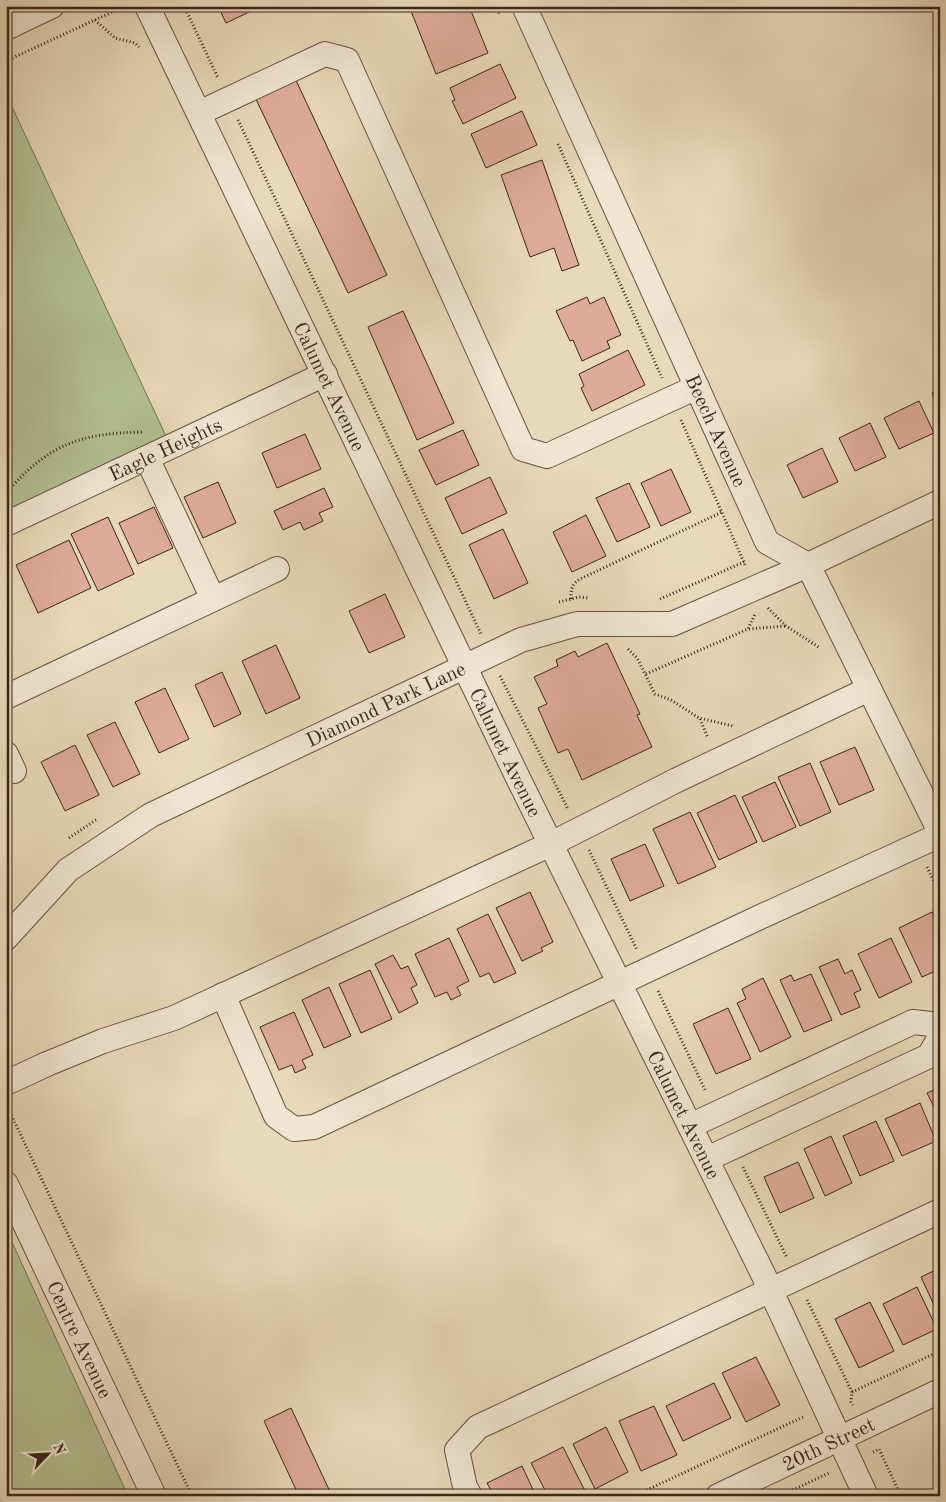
<svg xmlns="http://www.w3.org/2000/svg" width="946" height="1502" font-family="'Old Standard TT',serif">
<style>
.green{fill:#b3c092;stroke:#767456}
.building{fill:#deab9a;stroke:#3a271a}
.lines{fill:none;stroke-linecap:round;stroke-linejoin:round}
.minor-casing{stroke:#665442;stroke-width:26}
.path{stroke:#3a271a;stroke-width:3;stroke-dasharray:1 2.5;stroke-linecap:butt}
.minor{stroke:#f0e6d2;stroke-width:24}
.labels{text-anchor:middle;stroke-width:4;stroke-linejoin:round;paint-order:stroke}
.street-label{font-size:20px;fill:#3a271a;stroke:#f0e6d2}
</style>
<rect width="100%" height="100%" fill="#e8d9ba"/>
<filter id="stains"><feTurbulence type="fractalNoise" baseFrequency=".004" numOctaves="4"/><feColorMatrix values="0 0 0 0 .2 0 0 0 0 .09 0 0 0 0 .02 0 0 0 .5 -.17"/></filter>
<radialGradient id="worn" r=".72"><stop offset=".6" stop-color="#630" stop-opacity="0"/><stop offset="1" stop-color="#630" stop-opacity=".3"/></radialGradient>
<path class="green" d="M 6,94 L 166,436 L 6,512 Z
M 6,1229 L 128,1496 L 6,1496 Z"/>
<path class="building" d="M 218,6 L 260,6 L 260,7 L 226,23 Z
M 409,6 L 469,6 L 488,53 L 436,74 Z
M 500,64 L 516,98 L 463,124 L 452,101 L 455,100 L 450,88 Z
M 294,76 L 387,275 L 348,293 L 254,95 Z
M 522,111 L 537,145 L 486,168 L 471,134 Z
M 542,160 L 579,265 L 562,271 L 554,248 L 530,257 L 501,175 Z
M 587,297 L 590,304 L 604,297 L 621,335 L 607,341 L 610,348 L 582,361 L 573,340 L 570,341 L 556,311 Z
M 403,311 L 454,423 L 417,440 L 368,327 Z
M 628,350 L 645,385 L 592,411 L 581,388 L 584,386 L 579,374 Z
M 940,389 L 940,410 L 932,393 Z
M 919,401 L 934,433 L 899,449 L 884,418 Z
M 870,423 L 886,457 L 855,471 L 839,438 Z
M 463,430 L 479,465 L 436,485 L 419,450 Z
M 305,434 L 321,469 L 277,488 L 262,453 Z
M 822,448 L 838,482 L 803,498 L 787,465 Z
M 671,469 L 691,512 L 661,526 L 641,483 Z
M 490,477 L 507,513 L 462,534 L 445,498 Z
M 218,482 L 236,523 L 203,538 L 184,497 Z
M 629,483 L 650,527 L 617,542 L 596,498 Z
M 324,488 L 333,507 L 319,513 L 323,521 L 304,530 L 300,522 L 283,530 L 274,511 Z
M 154,507 L 173,548 L 138,564 L 119,523 Z
M 586,515 L 606,556 L 572,572 L 553,532 Z
M 108,517 L 134,574 L 98,591 L 71,534 Z
M 503,529 L 528,583 L 494,599 L 469,545 Z
M 69,540 L 91,588 L 38,613 L 16,565 Z
M 385,594 L 405,637 L 369,653 L 349,611 Z
M 607,643 L 640,714 L 637,715 L 652,747 L 582,780 L 568,749 L 558,753 L 538,708 L 547,704 L 534,677 L 558,666 L 556,660 L 575,651 L 578,657 Z
M 276,645 L 300,698 L 266,714 L 242,661 Z
M 222,672 L 241,714 L 214,727 L 195,685 Z
M 165,688 L 189,739 L 159,753 L 135,702 Z
M 115,722 L 140,774 L 113,787 L 87,735 Z
M 75,745 L 99,795 L 65,811 L 41,762 Z
M 855,747 L 874,790 L 839,805 L 820,762 Z
M 810,763 L 831,812 L 800,826 L 778,777 Z
M 775,782 L 796,827 L 763,842 L 742,797 Z
M 735,795 L 757,842 L 719,860 L 697,813 Z
M 690,812 L 716,867 L 678,884 L 653,829 Z
M 645,844 L 664,886 L 630,901 L 611,859 Z
M 530,892 L 553,942 L 541,948 L 543,951 L 522,961 L 496,908 Z
M 932,912 L 940,927 L 940,969 L 922,977 L 899,928 Z
M 488,914 L 516,973 L 494,983 L 489,973 L 480,977 L 457,929 Z
M 449,938 L 469,981 L 457,987 L 461,995 L 451,1000 L 447,992 L 435,997 L 415,954 Z
M 891,938 L 912,982 L 879,998 L 858,954 Z
M 393,955 L 401,969 L 408,966 L 417,985 L 411,988 L 418,1003 L 399,1013 L 375,964 Z
M 838,959 L 845,974 L 852,970 L 861,990 L 854,993 L 860,1007 L 841,1015 L 819,967 Z
M 370,970 L 392,1019 L 361,1033 L 339,984 Z
M 811,974 L 832,1020 L 804,1032 L 780,980 L 791,975 L 794,981 Z
M 763,978 L 791,1037 L 760,1052 L 737,1003 L 746,999 L 742,989 Z
M 329,987 L 351,1036 L 324,1048 L 302,1000 Z
M 728,1008 L 751,1059 L 716,1074 L 693,1024 Z
M 294,1012 L 313,1055 L 302,1060 L 306,1068 L 295,1073 L 292,1065 L 279,1070 L 260,1027 Z
M 940,1087 L 940,1119 L 927,1093 Z
M 920,1103 L 936,1141 L 902,1156 L 885,1119 Z
M 876,1121 L 894,1161 L 860,1176 L 843,1136 Z
M 831,1136 L 852,1183 L 825,1196 L 804,1149 Z
M 798,1162 L 814,1198 L 780,1213 L 764,1177 Z
M 940,1268 L 940,1318 L 921,1277 Z
M 917,1287 L 937,1329 L 903,1345 L 883,1304 Z
M 870,1302 L 894,1351 L 859,1368 L 835,1319 Z
M 756,1357 L 780,1405 L 746,1422 L 722,1373 Z
M 714,1383 L 731,1418 L 683,1441 L 666,1406 Z
M 654,1406 L 677,1455 L 641,1471 L 619,1421 Z
M 291,1408 L 332,1496 L 299,1496 L 264,1421 Z
M 606,1427 L 628,1472 L 595,1489 L 573,1444 Z
M 563,1447 L 587,1495 L 585,1496 L 548,1496 L 531,1463 Z
M 522,1466 L 536,1496 L 494,1496 L 487,1483 Z"/>
<g class="lines">
<defs>
<g id="minor">
<path id="s1" d="M 147,6 L 518,778 L 764,1276 L 866,1496"/>
<path id="s2" d="M 524,6 L 767,542 L 808,565 L 940,832"/>
<path d="M 6,28 L 52,6"/>
<path d="M 199,113 L 325,54 L 347,60 L 523,449 L 547,456 L 697,387"/>
<path d="M 147,458 L 213,599"/>
<path id="s3" d="M 6,524 L 325,374"/>
<path d="M 6,697 L 277,569"/>
<path d="M 6,754 L 14,771"/>
<path id="s4" d="M 6,938 L 68,870 L 151,815 L 466,666 L 521,640 L 577,624 L 672,624 L 808,565 L 940,502"/>
<path d="M 223,995 L 276,1116 L 294,1129 L 314,1127 L 758,918 L 940,835"/>
<path d="M 6,1083 L 47,1064 L 103,1041 L 174,1018 L 551,844 L 677,780 L 869,689"/>
<path d="M 690,1126 L 913,1022 L 940,1025"/>
<path d="M 707,1159 L 929,1056 L 940,1037"/>
<path id="s5" d="M 6,1184 L 154,1496"/>
<path d="M 470,1496 L 465,1487 L 457,1450 L 478,1427 L 940,1211"/>
<path id="s6" d="M 718,1496 L 940,1391"/>
</g>
</defs>
<use href="#minor" class="minor-casing"/>
<path class="path" d="M 184,6 L 218,78
M 496,6 L 500,15
M 95,20 L 115,38 L 135,43 L 139,47
M 6,61 L 123,7
M 238,120 L 481,634
M 558,144 L 662,378
M 681,420 L 746,567
M 6,493 C 49,444 80,433 144,432
M 571,599 C 571,589 571,585 580,579 L 722,512
M 660,599 L 744,562
M 559,602 L 579,597 L 589,598
M 768,608 L 786,626 L 820,648
M 749,629 L 785,626
M 628,649 L 637,658 L 655,694 L 671,700 L 699,718 L 733,726
M 646,674 L 748,629 L 755,614
M 500,676 L 568,809
M 700,719 L 708,738
M 69,838 L 97,819
M 589,850 L 637,950
M 927,867 L 940,894
M 658,991 L 706,1092
M 7,1106 L 192,1496
M 743,1167 L 787,1258
M 807,1300 L 852,1392 L 851,1402 L 853,1405
M 852,1392 L 940,1351
M 873,1452 L 879,1449 L 901,1496
M 634,1496 L 803,1417
M 780,1496 L 829,1473"/>
<use href="#minor" class="minor"/>
</g>
<g class="labels">
<g class="street-label">
<text dy="7" stroke="none"><textPath href="#s1" startOffset="422">Calumet Avenue</textPath></text>
<text dy="7" stroke="none"><textPath href="#s2" startOffset="466">Beech Avenue</textPath></text>
<text dy="7" stroke="none"><textPath href="#s3" startOffset="176">Eagle Heights</textPath></text>
<text dy="7" stroke="none"><textPath href="#s4" startOffset="451">Diamond Park Lane</textPath></text>
<text dy="7" stroke="none"><textPath href="#s1" startOffset="828">Calumet Avenue</textPath></text>
<text dy="7" stroke="none"><textPath href="#s1" startOffset="1232">Calumet Avenue</textPath></text>
<text dy="7" stroke="none"><textPath href="#s5" startOffset="172">Centre Avenue</textPath></text>
<text dy="7" stroke="none"><textPath href="#s6" startOffset="122">20th Street</textPath></text>
</g>
</g>
<rect width="946" height="1502" fill="none" stroke="#e8d9ba" stroke-width="25"/>
<rect x="8" y="8" width="931" height="1487" fill="none" stroke="#3a271a" stroke-width="2.5"/>
<rect x="12" y="12" width="921" height="1477" fill="none" stroke="#3a271a"/>
<g transform="translate(48 1454) rotate(65)" stroke="#f0e6d2" stroke-width="4" paint-order="stroke">
<path d="M0-4L9 19L0 12L-9 19Z" fill="#3a271a"/>
<text y="-8" font-size="14" font-weight="bold" text-anchor="middle" fill="#3a271a">N</text>
</g>
<rect width="100%" height="100%" filter="url(#stains)"/>
<rect width="100%" height="100%" fill="url(#worn)"/>
</svg>
